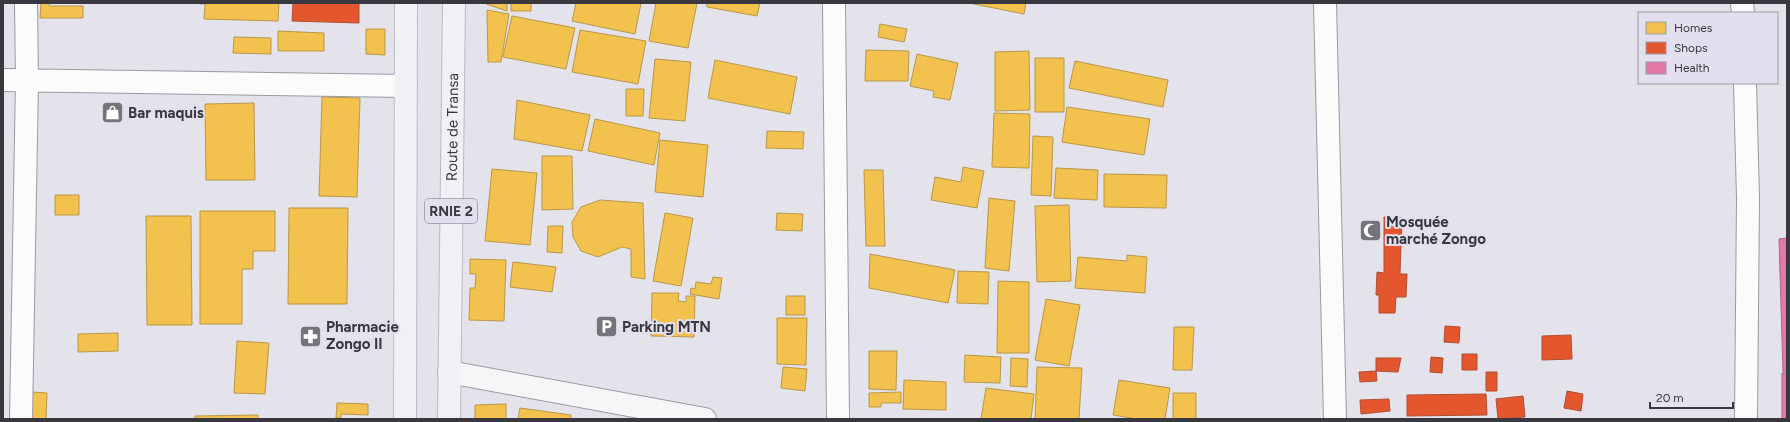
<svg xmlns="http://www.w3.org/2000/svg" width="1790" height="422" font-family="Figtree,sans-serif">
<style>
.homes{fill:#f2c14e;stroke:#ba9849}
.shops{fill:#e4572e;stroke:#b14e33}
.health{fill:#e377a8;stroke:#b06488}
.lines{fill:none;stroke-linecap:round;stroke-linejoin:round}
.street-casing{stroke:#9b9aa0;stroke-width:24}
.secondary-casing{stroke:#9b9aa0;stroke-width:24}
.primary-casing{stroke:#bcb9c4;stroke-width:24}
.street{stroke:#fbfbfc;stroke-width:22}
.secondary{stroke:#f6f5f8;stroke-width:22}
.primary{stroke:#f1f0f5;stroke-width:22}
.labels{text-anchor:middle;stroke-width:4;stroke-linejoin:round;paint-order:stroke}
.shield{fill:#e2dfee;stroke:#6c6a73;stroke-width:1}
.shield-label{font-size:14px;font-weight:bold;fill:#39383e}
.poi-label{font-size:15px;font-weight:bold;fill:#39383e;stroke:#e2dfee;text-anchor:start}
.street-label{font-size:15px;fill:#39383e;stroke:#e2dfee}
</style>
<rect width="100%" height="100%" fill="#e4e2ea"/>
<path class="homes" d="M 41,3 L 49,3 L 49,6 L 83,6 L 83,18 L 40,18 Z
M 200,3 L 279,3 L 278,21 L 204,19 L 205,4 L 200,4 Z
M 486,3 L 507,3 L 507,11 L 486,4 Z
M 511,3 L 531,3 L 531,11 L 511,11 Z
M 576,3 L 641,3 L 635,34 L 572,21 Z
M 656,3 L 697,3 L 688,48 L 649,41 Z
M 707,3 L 760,3 L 757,16 L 707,7 Z
M 969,3 L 1026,3 L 1024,14 Z
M 487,10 L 509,14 L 501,62 L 488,62 Z
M 512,16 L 575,28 L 566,69 L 503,57 Z
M 880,24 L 907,29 L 904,42 L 878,37 Z
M 366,29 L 385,29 L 385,55 L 366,54 Z
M 580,30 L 646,41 L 638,84 L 572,72 Z
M 278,31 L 324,33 L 324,51 L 278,51 Z
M 234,37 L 271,38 L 271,54 L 233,53 Z
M 866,50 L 909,51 L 908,81 L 865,81 Z
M 1029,51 L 1030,110 L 995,111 L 995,52 Z
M 917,54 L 958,63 L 950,100 L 933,97 L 934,91 L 910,86 Z
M 1035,58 L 1064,58 L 1064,112 L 1035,112 Z
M 655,59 L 691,62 L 685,121 L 649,118 Z
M 715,60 L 797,77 L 790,114 L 708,98 Z
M 1075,61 L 1168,80 L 1163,107 L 1069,88 Z
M 626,89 L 644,89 L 643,116 L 626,116 Z
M 322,97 L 360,98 L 357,197 L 319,196 Z
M 517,100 L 590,115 L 582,151 L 514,139 Z
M 254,103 L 255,180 L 206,180 L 205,104 Z
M 1067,107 L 1150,119 L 1144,155 L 1062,142 Z
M 994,113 L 1030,114 L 1029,168 L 992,167 Z
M 595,119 L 660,133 L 654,165 L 588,151 Z
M 767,131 L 804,132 L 803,149 L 766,148 Z
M 1033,136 L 1053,137 L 1051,196 L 1031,195 Z
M 660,140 L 708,145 L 703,197 L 655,192 Z
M 542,156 L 572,156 L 573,209 L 542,210 Z
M 963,167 L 984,171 L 977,208 L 931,200 L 935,177 L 961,182 Z
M 1056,168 L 1098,170 L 1097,200 L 1054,198 Z
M 492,169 L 537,173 L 530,245 L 485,241 Z
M 864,170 L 883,170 L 885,246 L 866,246 Z
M 1104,174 L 1167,175 L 1166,208 L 1104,207 Z
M 55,195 L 79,195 L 79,215 L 55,215 Z
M 989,198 L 1015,201 L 1009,271 L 985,268 Z
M 600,200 L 643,203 L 645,279 L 631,277 L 631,249 L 622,247 L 598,257 L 581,251 L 573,237 L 572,222 L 581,207 Z
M 1069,205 L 1071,281 L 1037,282 L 1035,206 Z
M 289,208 L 348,208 L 347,304 L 288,304 Z
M 200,211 L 275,211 L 275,251 L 253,251 L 253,269 L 242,269 L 242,324 L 200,324 Z
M 665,213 L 693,218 L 681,286 L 653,281 Z
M 777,213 L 803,214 L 802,231 L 776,230 Z
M 146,216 L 191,216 L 192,325 L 147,325 Z
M 548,226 L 563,226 L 562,253 L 547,252 Z
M 870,254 L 955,270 L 948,303 L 869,288 Z
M 1127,255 L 1147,257 L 1145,293 L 1075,288 L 1078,257 L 1127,261 Z
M 470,259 L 506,260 L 504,321 L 469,320 L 470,288 L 475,288 L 476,274 L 470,274 Z
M 513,262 L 556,267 L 552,292 L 510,287 Z
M 958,271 L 989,272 L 988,304 L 957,303 Z
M 713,277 L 722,278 L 719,299 L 690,294 L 691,288 L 695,289 L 696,282 L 711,284 Z
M 998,281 L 1029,282 L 1029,353 L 997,353 Z
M 652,293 L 679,293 L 678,301 L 686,302 L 686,296 L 695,296 L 694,337 L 651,336 Z
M 786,296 L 805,296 L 805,315 L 786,315 Z
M 1046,299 L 1080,305 L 1069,366 L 1035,360 Z
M 777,318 L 807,318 L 806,365 L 777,364 Z
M 1174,327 L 1194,327 L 1192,370 L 1173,370 Z
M 118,333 L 118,351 L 78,352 L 78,334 Z
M 237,341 L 269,343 L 265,394 L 234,393 Z
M 869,351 L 897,351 L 896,390 L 869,389 Z
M 965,355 L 1001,357 L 1000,383 L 964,382 Z
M 1011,358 L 1028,359 L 1027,387 L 1010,386 Z
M 783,367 L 807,369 L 805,391 L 781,388 Z
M 1037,367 L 1082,368 L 1079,419 L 1035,419 Z
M 904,380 L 946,382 L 946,410 L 903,409 Z
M 1119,380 L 1170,388 L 1165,419 L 1137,419 L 1113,415 Z
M 986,388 L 1034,394 L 1031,419 L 981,419 Z
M 32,392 L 47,393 L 46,419 L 31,419 Z
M 901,392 L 901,403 L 881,403 L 881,407 L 869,407 L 869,393 Z
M 1173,393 L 1196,393 L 1196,419 L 1173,419 Z
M 337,403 L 368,404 L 368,415 L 341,414 L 341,418 L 336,418 Z
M 506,404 L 506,419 L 475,419 L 475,405 Z
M 520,408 L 571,415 L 571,419 L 518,419 Z
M 258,415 L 258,419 L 195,419 L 195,416 Z"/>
<path class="shops" d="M 293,3 L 359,3 L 359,23 L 292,21 Z
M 1384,217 L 1402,218 L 1400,274 L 1407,274 L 1406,297 L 1396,297 L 1395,313 L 1379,313 L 1379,295 L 1376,295 L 1377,272 L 1384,273 Z
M 1445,326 L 1460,327 L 1459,343 L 1444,342 Z
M 1571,335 L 1572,359 L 1542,360 L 1542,336 Z
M 1462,354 L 1477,354 L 1477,370 L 1462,370 Z
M 1431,357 L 1443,358 L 1442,373 L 1430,372 Z
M 1376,358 L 1401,358 L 1398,372 L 1376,371 Z
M 1376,371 L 1377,381 L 1360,382 L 1359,372 Z
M 1486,372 L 1497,372 L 1497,391 L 1486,391 Z
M 1567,391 L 1583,394 L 1581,411 L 1564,408 Z
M 1486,394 L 1487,415 L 1407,416 L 1407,395 Z
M 1523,396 L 1525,417 L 1498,419 L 1496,399 Z
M 1389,399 L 1390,411 L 1361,414 L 1360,400 Z"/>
<path class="health" d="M 1787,238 L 1787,371 L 1783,372 L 1779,239 Z
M 1782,373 L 1787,373 L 1787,419 L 1782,419 Z"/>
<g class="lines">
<defs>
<path id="street" d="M 834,3 L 838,419
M 1325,3 L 1335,419
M 1742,3 L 1743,13
M 3,80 L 406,86
M 1745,83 L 1748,199 L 1746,419
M 21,419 L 27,81 L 26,3"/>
<path id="secondary" d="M 449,372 L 705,419"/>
<g id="primary">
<path d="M 405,419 L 406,3"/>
<path id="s1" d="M 449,419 L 454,3"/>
</g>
</defs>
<use href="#street" class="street-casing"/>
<use href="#secondary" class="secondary-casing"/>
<use href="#primary" class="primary-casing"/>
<use href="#street" class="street"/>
<use href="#secondary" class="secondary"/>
<use href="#primary" class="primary"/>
</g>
<defs>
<symbol id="shop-square" viewBox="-11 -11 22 22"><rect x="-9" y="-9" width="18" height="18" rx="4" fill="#75747a" stroke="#e2dfee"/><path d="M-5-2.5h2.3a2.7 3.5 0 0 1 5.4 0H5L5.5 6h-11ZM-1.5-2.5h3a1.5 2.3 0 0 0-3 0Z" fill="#fff"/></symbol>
<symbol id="mosque-square" viewBox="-11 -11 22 22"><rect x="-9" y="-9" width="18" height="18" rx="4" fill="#75747a" stroke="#e2dfee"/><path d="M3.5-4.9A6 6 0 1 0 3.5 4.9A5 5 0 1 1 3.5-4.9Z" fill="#fff"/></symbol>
<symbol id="parking-square" viewBox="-11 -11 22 22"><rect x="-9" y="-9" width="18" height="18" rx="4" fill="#75747a" stroke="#e2dfee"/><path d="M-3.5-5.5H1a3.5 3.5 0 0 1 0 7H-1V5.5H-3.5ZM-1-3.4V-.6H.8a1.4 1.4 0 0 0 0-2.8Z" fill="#fff"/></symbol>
<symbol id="pharmacy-square" viewBox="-11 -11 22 22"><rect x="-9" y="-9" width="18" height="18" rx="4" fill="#75747a" stroke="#e2dfee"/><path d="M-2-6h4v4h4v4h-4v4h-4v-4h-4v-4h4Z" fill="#fff"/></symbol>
</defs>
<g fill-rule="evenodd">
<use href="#shop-square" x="100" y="100" width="25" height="25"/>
<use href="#mosque-square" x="1358" y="218" width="25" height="25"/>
<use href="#parking-square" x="594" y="314" width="25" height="25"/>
<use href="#pharmacy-square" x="298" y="324" width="25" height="25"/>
</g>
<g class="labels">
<rect class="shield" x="425" y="199" width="52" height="24" rx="3"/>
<g class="shield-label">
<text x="451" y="216">RNIE 2</text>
</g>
<g class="poi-label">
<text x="128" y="118">Bar maquis</text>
<text x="1386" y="227">Mosquée<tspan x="1386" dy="17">marché Zongo</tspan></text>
<text x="326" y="332">Pharmacie<tspan x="326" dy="17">Zongo II</tspan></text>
<text x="622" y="332">Parking MTN</text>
</g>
<g class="street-label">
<text dy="5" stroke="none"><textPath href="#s1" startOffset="292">Route de Transa</textPath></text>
</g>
</g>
<rect width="1790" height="422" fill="none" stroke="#39383e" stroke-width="8"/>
<rect x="1638" y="12" width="140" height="72" fill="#e2dfee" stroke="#9e9ca8"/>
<rect x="1646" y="22" width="20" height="12" fill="#f2c14e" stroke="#9e9ca8"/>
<text x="1674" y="32" font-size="12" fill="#39383e">Homes</text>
<rect x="1646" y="42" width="20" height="12" fill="#e4572e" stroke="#9e9ca8"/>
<text x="1674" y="52" font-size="12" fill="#39383e">Shops</text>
<rect x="1646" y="62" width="20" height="12" fill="#e377a8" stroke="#9e9ca8"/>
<text x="1674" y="72" font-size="12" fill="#39383e">Health</text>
<path d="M1650 402v6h83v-6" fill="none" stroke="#39383e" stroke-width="2"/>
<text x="1656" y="402" font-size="12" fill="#39383e" stroke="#e2dfee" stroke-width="3" paint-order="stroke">20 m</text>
</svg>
